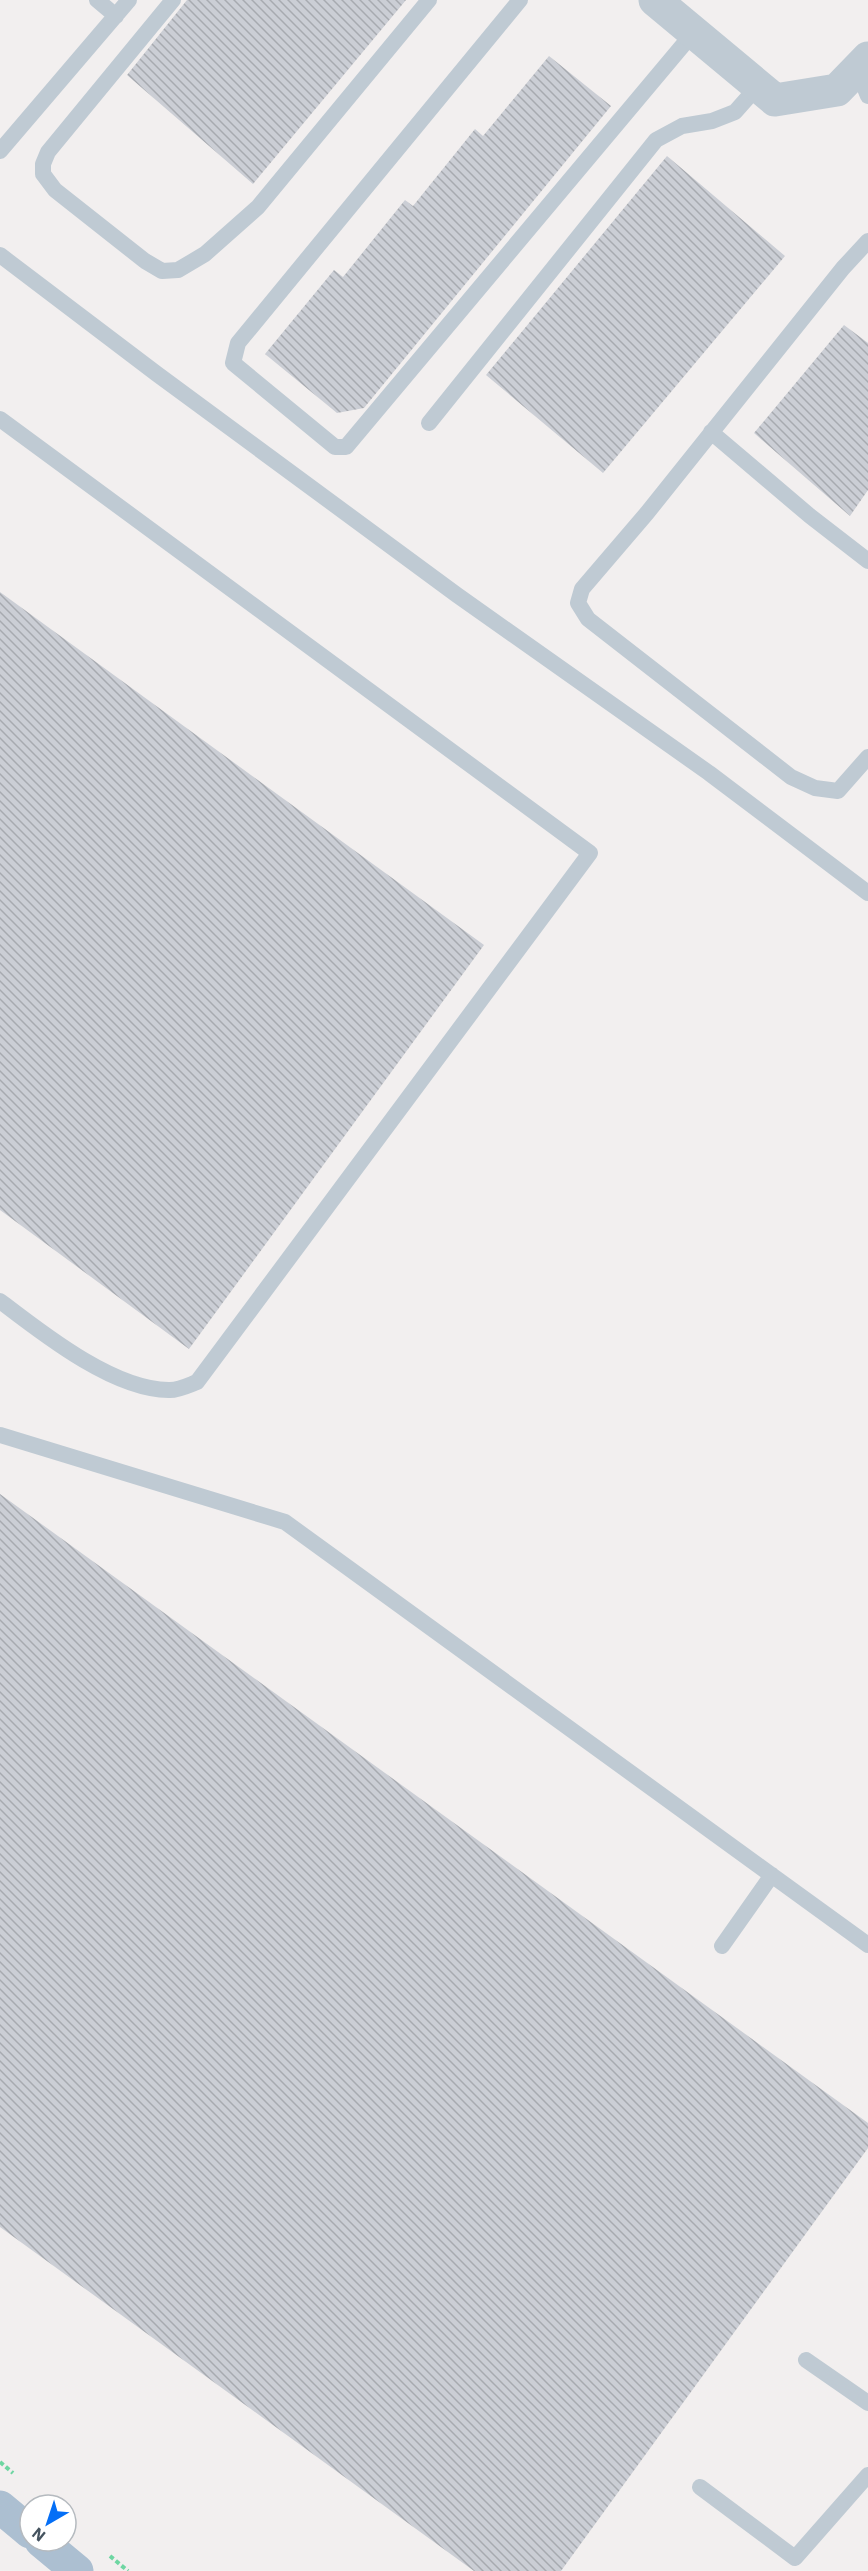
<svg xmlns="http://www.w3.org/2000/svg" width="868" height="2571" font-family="'IBM Plex Sans',sans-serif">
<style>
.building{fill:url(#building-back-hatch)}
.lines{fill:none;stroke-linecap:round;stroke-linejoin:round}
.path{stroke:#6ed6a2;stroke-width:4;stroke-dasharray:4.5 3;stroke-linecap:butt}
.service{stroke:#bfcad3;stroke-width:16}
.minor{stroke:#bfcad3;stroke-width:33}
.primary{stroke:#acbfd1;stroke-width:33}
</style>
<defs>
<pattern id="building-back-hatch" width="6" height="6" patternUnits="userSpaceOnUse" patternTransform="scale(1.5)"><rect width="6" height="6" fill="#cbced5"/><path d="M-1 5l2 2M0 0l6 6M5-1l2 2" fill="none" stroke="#a7aab0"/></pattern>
</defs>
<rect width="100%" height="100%" fill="#f2efef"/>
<path class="building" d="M 187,0 L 406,0 L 253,184 L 127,75 Z
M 549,56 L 611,106 L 364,408 L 337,413 L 265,354 L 334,270 L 343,277 L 405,200 L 413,206 L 475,129 L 483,136 Z
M 667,156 L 785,256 L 603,473 L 486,375 Z
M 844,325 L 868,343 L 868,490 L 850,516 L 754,433 Z
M 0,592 L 484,945 L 189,1349 L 0,1210 Z
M 0,1494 L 868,2123 L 868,2148 L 561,2571 L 474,2571 L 0,2227 Z"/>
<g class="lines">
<path class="path" d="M 0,2462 L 13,2473
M 110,2556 L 128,2571"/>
<path class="service" d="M 97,0 L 116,16
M 173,0 L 48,152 L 43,164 L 43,174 L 55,190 L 145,261 L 162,271 L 178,270 L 205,254 L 258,207 L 429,0
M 520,0 L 238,343 L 233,363 L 335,447 L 346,447 L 694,32
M 857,69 L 868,96
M 0,151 L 129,0
M 868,241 L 843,268 L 647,513 L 582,589 L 578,603 L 588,619 L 791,777 L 815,788 L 838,791 L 868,757
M 0,255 L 157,374 L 457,595 L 709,773 L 868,893
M 0,419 L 590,853 L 197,1382 C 189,1385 179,1390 170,1390 C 115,1391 43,1334 0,1301
M 429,423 L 656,140 L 682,126 L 712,121 L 735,112 L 758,86
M 711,432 L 810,516 L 868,561
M 0,1435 L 285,1522 L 868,1945
M 722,1946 L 772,1875
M 806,2360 L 868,2403
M 700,2487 L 795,2558 L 868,2475"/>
<path class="minor" d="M 655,0 L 775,100 L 837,90 L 868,58"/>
<path class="primary" d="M 0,2507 L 30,2532
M 41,2541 L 77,2571"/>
</g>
<g transform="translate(48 2523) rotate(219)"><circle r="28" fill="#ffffff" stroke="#b5babf" stroke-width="1.5"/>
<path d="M0-4.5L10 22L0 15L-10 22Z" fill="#056ff6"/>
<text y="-9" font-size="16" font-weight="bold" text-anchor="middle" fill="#45535f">N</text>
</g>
</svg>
